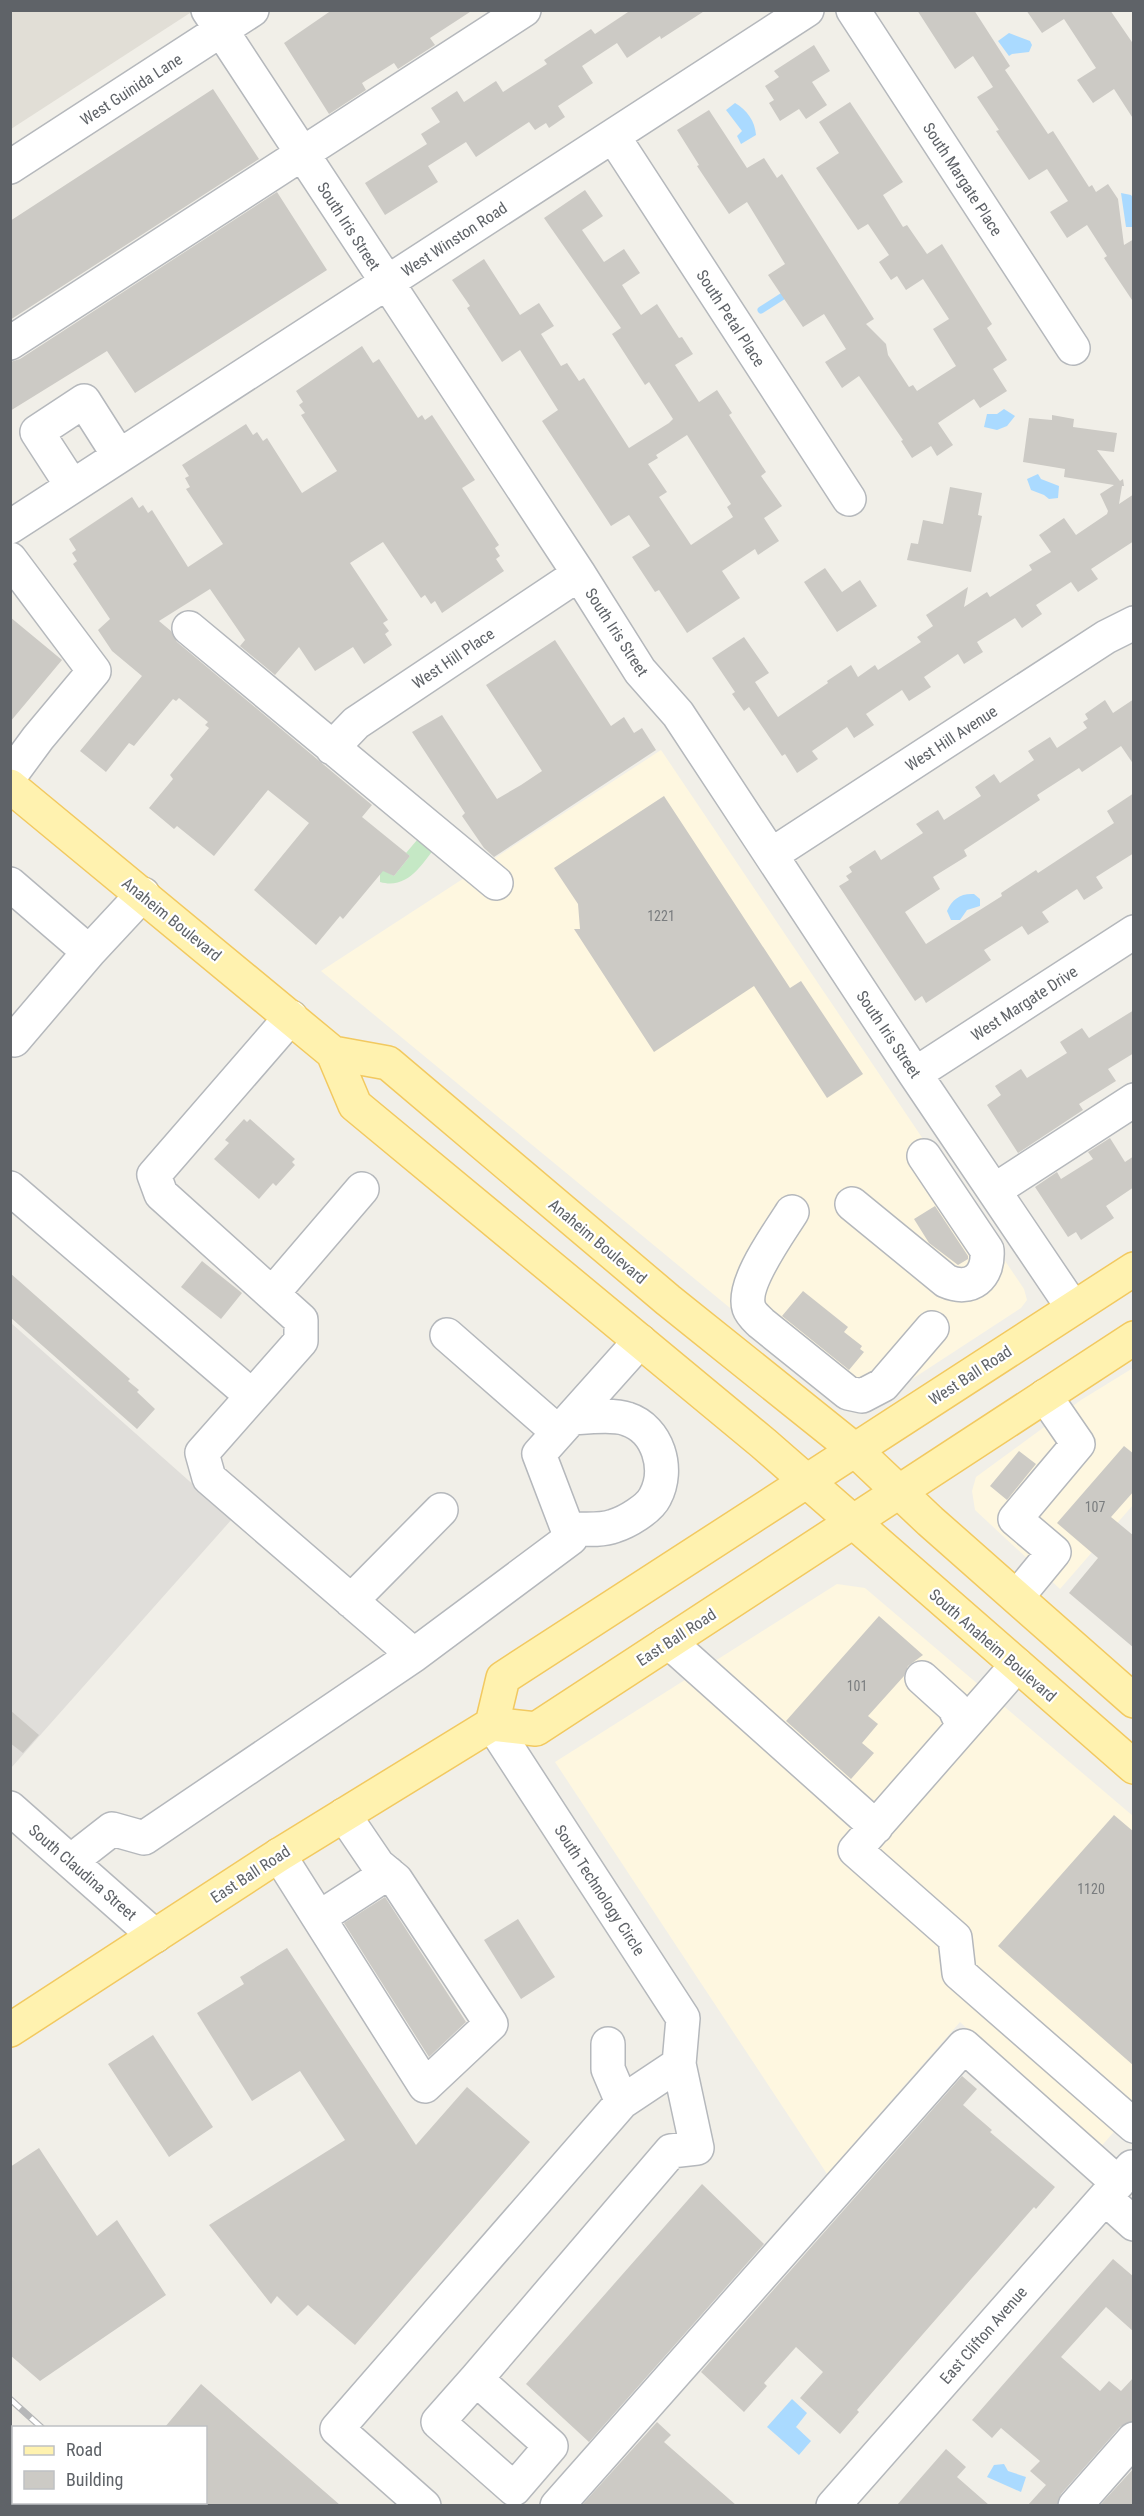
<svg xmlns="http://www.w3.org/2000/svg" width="1144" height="2516" font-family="'Roboto Condensed',sans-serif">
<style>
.commercial{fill:#fef7e0}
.industrial{fill:#e0deda}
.education{fill:#e1ded6}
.green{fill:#c5e8c5}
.water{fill:#aadaff}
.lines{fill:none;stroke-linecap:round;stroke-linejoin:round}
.stream{stroke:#aadaff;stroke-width:7}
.building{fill:#cccac5;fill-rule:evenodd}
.minor-casing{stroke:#b5b8bc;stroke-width:36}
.major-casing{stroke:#f2c960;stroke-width:36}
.minor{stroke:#fff;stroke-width:33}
.major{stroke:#fff2af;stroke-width:33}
.rail-casing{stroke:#b6b7b8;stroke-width:7}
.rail{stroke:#fff;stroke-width:4.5;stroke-dasharray:14;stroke-linecap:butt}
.labels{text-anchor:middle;stroke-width:4.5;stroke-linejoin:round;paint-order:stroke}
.number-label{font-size:14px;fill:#7a7d7f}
.street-label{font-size:16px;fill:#5f6368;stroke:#fff}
</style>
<rect width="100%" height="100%" fill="#f1efe8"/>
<path class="commercial" d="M 661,750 L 1024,1289 L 1027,1300 L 1021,1308 L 877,1402 L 849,1406 L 321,971 Z
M 1133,1368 L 1133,1505 L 1060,1589 L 975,1510 L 972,1491 L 976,1477 L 1081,1400 Z
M 837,1584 L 865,1588 L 1133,1816 L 1133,2110 L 1098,2150 L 960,2022 L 827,2174 L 555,1762 Z"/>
<path class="industrial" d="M 11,1323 L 232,1519 L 11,1768 Z"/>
<path class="education" d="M 11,11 L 193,11 L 11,129 Z"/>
<path class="green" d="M 423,833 L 437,845 C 422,864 408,890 380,882 L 380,868 L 394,876 L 410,856 L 406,853 Z"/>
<path class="water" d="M 1009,33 L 1030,41 L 1032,45 L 1029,52 L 1012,54 L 1009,56 L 998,41 Z
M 735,103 C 747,110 755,121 756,135 L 741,144 L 737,136 L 742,131 L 726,110 Z
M 1121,193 L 1131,195 L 1133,198 L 1133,227 L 1126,227 Z
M 1004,409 L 1015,416 L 1007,426 L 997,430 L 984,427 L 987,414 L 997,414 Z
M 1038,474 L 1041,479 L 1059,486 L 1058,498 L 1049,499 L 1044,495 L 1031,490 L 1027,479 Z
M 974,894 L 980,899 L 980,906 L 967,910 L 960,920 L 951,920 L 947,911 C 952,899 961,893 974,894 Z
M 792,2399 L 807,2413 L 796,2427 L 811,2441 L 799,2455 L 767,2427 Z
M 1004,2464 L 1008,2471 L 1026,2477 L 1021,2492 L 987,2477 L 994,2465 Z"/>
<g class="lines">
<path class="stream" d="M 761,310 L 783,296"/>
</g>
<path class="building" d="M 332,10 L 473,10 L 430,38 L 435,45 L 398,69 L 394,63 L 362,83 L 366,90 L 329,114 L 284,43 Z
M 631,10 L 706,10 L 661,39 L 660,36 L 627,58 L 617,43 L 582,66 L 593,83 L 558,106 L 565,117 L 549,128 L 546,123 L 535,130 L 529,122 L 476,157 L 466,142 L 428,166 L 438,182 L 385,215 L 365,183 L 427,144 L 421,134 L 440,122 L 431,108 L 457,91 L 464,102 L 496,81 L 503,92 L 547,64 L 544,60 L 591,29 L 595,34 Z
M 917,10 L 974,10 L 1010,66 L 1005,70 L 1048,134 L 1053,131 L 1089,187 L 1092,185 L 1096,192 L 1108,184 L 1118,199 L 1124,245 L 1134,239 L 1134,303 L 1104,258 L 1107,256 L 1087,225 L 1067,238 L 1050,212 L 1068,201 L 1047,169 L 1029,180 L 996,131 L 999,130 L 977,97 L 993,87 L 973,56 L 955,69 Z
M 1026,10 L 1110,10 L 1134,45 L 1134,120 L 1114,89 L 1093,103 L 1077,80 L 1096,68 L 1064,19 L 1042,33 Z
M 814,45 L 830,71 L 812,82 L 827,105 L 806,119 L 799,109 L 780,121 L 769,103 L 774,100 L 765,86 L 779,77 L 774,71 Z
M 213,89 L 259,159 L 10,320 L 10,221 Z
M 850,102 L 903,182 L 883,195 L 903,227 L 907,225 L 927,254 L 942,244 L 992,324 L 987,328 L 1007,360 L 993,369 L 1007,391 L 980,408 L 974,399 L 938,423 L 953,445 L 937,456 L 931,446 L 912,458 L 901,441 L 903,440 L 859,376 L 842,388 L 825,362 L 846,349 L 824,314 L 803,327 L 768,275 L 785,264 L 747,202 L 729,214 L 697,166 L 699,165 L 677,130 L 709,110 L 747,168 L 764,158 L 777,178 L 782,174 L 874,319 L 866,324 L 886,344 L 888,355 L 909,387 L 913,385 L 917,391 L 956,366 L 933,329 L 949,319 L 923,279 L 906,290 L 897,276 L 891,280 L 879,262 L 889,255 L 868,224 L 858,230 L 816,168 L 839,153 L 819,122 Z
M 585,190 L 603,216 L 582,230 L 604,262 L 624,249 L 640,273 L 622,285 L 641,315 L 657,304 L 679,338 L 682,337 L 693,354 L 675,365 L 699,402 L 717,390 L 732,413 L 729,415 L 766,472 L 761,476 L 782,506 L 764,518 L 779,541 L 758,555 L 755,549 L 722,571 L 740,598 L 687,633 L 659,590 L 655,592 L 632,557 L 650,546 L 629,515 L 611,526 L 542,421 L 558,410 L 520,350 L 502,362 L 467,308 L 470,306 L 452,280 L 484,259 L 520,315 L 539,303 L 554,326 L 541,334 L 561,366 L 567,363 L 579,381 L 584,378 L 629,448 L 669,423 L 673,419 L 649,382 L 645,385 L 612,334 L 621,328 L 544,218 ZM 687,435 L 731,504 L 727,507 L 733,517 L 691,545 L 659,497 L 667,492 L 648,464 L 658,458 L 656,455 Z
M 277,192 L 327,270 L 135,393 L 107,351 L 10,411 L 10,362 L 20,359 Z
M 362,346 L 373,363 L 379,359 L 418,418 L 422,415 L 425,420 L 432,415 L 475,480 L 462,488 L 499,545 L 495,548 L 500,556 L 496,559 L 504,571 L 442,613 L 435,601 L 431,604 L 425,595 L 421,598 L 383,542 L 350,563 L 388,620 L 383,623 L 389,631 L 385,634 L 392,645 L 364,664 L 353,647 L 315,671 L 299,647 L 275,675 L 240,646 L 245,640 L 210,589 L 159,621 L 171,631 L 177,642 L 372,805 L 362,817 L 410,856 L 394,876 L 383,871 L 343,919 L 340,916 L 316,945 L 254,890 L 309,823 L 268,790 L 214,856 L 177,826 L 174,829 L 149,808 L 173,779 L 170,775 L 209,728 L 205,725 L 208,722 L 179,698 L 176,701 L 173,699 L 134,746 L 129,743 L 106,772 L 80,751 L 142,676 L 112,651 L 98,630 L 110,619 L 73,564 L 77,561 L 72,553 L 76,550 L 69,539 L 132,497 L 139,508 L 143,505 L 148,513 L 152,510 L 188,567 L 223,544 L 186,489 L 190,487 L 185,478 L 189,476 L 182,465 L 246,424 L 253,435 L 257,432 L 263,441 L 267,438 L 302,493 L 337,471 L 301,415 L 305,413 L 299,405 L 303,402 L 296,391 Z
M 1052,415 L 1074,419 L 1073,427 L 1117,433 L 1114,452 L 1097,450 L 1120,481 L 1123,479 L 1124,486 L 1122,486 L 1119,504 L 1134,494 L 1134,541 L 1091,569 L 1098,579 L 1078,592 L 1071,582 L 1036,605 L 1042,614 L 1022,628 L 1015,618 L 977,642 L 983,652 L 964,664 L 958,654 L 924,677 L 931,687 L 909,701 L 902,690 L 866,714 L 874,725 L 854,738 L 847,727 L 812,751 L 818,759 L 797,773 L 785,754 L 782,756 L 749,707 L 744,711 L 732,694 L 735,692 L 712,658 L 744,637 L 769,673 L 755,682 L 778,717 L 828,683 L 827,681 L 851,665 L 858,677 L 875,665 L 878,670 L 921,642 L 917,637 L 933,626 L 926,615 L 968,587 L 964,607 L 987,592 L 990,597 L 1032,570 L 1029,565 L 1051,552 L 1039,535 L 1064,518 L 1076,535 L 1107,514 L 1108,511 L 1100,494 L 1114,485 L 1064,477 L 1065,469 L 1023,462 L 1029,418 L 1052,420 Z
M 950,487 L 982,493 L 978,515 L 982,516 L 971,572 L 907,560 L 911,543 L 918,544 L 923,520 L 943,524 Z
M 825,568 L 842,592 L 860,580 L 877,606 L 837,632 L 804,582 Z
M 10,617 L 62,660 L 10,722 Z
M 555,640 L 611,726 L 624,717 L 634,733 L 642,728 L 656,750 L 494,857 L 484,848 L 462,816 L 465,813 L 412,732 L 442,715 L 497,799 L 521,785 L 542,771 L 486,685 Z
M 1134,699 L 1134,765 L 1121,746 L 1082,772 L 1079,768 L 1037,795 L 1040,800 L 964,850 L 967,856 L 933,877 L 940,889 L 905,912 L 926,944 L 1002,896 L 1001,893 L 1036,870 L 1038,873 L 1114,823 L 1107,811 L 1134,793 L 1134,853 L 1096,877 L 1103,888 L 1084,900 L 1077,889 L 1042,912 L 1049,922 L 1028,935 L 1022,926 L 984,950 L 991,960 L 926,1003 L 922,996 L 915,1001 L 839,886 L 849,880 L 846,876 L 852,872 L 849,867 L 875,850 L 881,860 L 923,833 L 916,824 L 938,810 L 944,820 L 981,796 L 975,787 L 994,774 L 1000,783 L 1034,760 L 1028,751 L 1050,737 L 1057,748 L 1087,728 L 1083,722 L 1088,719 L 1085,714 L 1105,700 L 1113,713 Z
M 664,796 L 790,988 L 801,981 L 863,1074 L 827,1098 L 754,986 L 654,1052 L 574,929 L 580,929 L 578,904 L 554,868 Z
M 1134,1010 L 1134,1053 L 1108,1069 L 1116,1081 L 1079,1104 L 1083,1110 L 1018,1153 L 987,1105 L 1001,1095 L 995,1086 L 1021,1069 L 1027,1078 L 1067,1053 L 1060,1042 L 1082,1028 L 1089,1038 Z
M 244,1119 L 247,1122 L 250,1119 L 295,1159 L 292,1162 L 295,1165 L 276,1186 L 273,1183 L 259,1199 L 214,1159 L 229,1143 L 225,1140 Z
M 1110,1138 L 1125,1162 L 1134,1156 L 1134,1187 L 1106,1206 L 1114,1218 L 1081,1240 L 1076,1232 L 1068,1237 L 1035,1187 L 1057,1172 L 1061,1179 L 1093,1159 L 1088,1152 Z
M 935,1206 L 968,1256 L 968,1259 L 958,1265 L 929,1243 L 914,1219 Z
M 202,1261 L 242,1293 L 221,1319 L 181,1287 Z
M 10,1273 L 130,1379 L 128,1381 L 139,1390 L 137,1392 L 155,1409 L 137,1429 L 10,1317 Z
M 803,1291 L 848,1327 L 844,1332 L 862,1346 L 860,1349 L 864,1352 L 849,1370 L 782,1316 Z
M 1124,1446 L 1134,1454 L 1134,1491 L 1111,1517 L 1134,1536 L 1134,1648 L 1069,1593 L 1098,1558 L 1057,1523 Z
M 1019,1451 L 1036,1464 L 1007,1500 L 990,1486 Z
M 879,1616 L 923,1655 L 908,1666 L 904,1676 L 868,1716 L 878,1724 L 862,1743 L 874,1753 L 851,1779 L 786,1721 Z
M 10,1710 L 39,1735 L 23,1753 L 10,1743 Z
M 1114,1815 L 1134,1832 L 1134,2066 L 998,1946 Z
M 385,1897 L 466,2022 L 429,2057 L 344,1923 Z
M 518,1919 L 555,1977 L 521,1999 L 484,1940 Z
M 287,1948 L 416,2145 L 467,2087 L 530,2142 L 355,2345 L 308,2305 L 297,2316 L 277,2296 L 271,2304 L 209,2225 L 345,2140 L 300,2071 L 252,2101 L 197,2013 L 244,1984 L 240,1977 Z
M 153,2035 L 213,2127 L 169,2157 L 108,2064 Z
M 962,2076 L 977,2089 L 963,2105 L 992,2130 L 990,2132 L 1055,2187 L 1036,2209 L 1034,2207 L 902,2358 L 857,2410 L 859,2412 L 840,2434 L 800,2398 L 823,2372 L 796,2347 L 764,2383 L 767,2386 L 744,2412 L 701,2372 Z
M 39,2148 L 97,2236 L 117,2220 L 166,2295 L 40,2381 L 10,2355 L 10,2167 Z
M 702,2184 L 764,2244 L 589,2442 L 526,2384 Z
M 1113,2259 L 1134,2277 L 1134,2332 L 1106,2307 L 1061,2357 L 1100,2391 L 1109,2381 L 1121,2391 L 1134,2377 L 1134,2421 L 1120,2427 L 1061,2494 L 1057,2505 L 1028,2505 L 1046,2485 L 1030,2471 L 1040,2461 L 1001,2428 L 992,2438 L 972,2420 Z
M 201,2384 L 340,2505 L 206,2505 L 206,2427 L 165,2427 Z
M 657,2422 L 671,2435 L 664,2442 L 736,2505 L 582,2505 Z
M 946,2449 L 966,2467 L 957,2477 L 989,2505 L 897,2505 Z
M 1134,2468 L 1134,2505 L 1100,2505 Z"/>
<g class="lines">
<defs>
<path id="minor" d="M 208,10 L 579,574 L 640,671 L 678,714 L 915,1074 L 1073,1308
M 853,10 L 1073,348
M 613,136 L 849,499
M 10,167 L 252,10
M 10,343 L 524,10
M 72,486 L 37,432 L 84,401 L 119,456
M 10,527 L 807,10
M 10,559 L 94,671 L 38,738 L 10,776
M 189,628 L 496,883
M 332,748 L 356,723 L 579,574
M 771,855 L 1106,637 L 1134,623
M 10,884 L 89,952
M 291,1017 L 154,1175 L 161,1194 L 301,1320 L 301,1341 L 202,1453 L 209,1478 L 414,1655 L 571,1538 L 539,1454 L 640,1341
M 14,1040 L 89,952 L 143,894
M 915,1074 L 1134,932
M 10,1188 L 252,1396
M 995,1190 L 1134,1100
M 852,1204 L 946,1281 C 971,1292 989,1277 987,1250 L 924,1156
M 792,1212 C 779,1233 741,1284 749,1308 C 751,1314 757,1319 761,1323 L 848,1393 L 862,1396 L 883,1385 L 932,1328
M 272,1294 L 362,1189
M 447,1335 L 558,1432
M 568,1529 C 582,1529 601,1531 614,1526 C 627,1522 649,1509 655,1497 C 670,1469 658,1429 627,1419 C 614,1414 587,1417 572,1418
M 1017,1597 L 1054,1552 L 1015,1519 L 1078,1444 L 1045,1396
M 351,1601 L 441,1510
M 666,1644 L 678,1650 L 876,1827
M 1017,1665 L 855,1850 L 955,1938 L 959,1973 L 1134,2126
M 922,1678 L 954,1707 L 963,1726
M 10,1808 L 155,1936
M 279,1855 L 425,2086 L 491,2024 L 396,1880 L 378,1865 L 344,1815
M 71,1861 L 112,1829 L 144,1838 L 414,1655
M 320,1917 L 388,1873
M 608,2044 L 608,2069 L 622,2102
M 1105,2198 L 1134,2224
M 476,2379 L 438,2422 L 514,2489 L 551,2446 L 476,2379 L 671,2151 L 697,2148 L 679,2064 L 683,2018 L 492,1724
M 10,2470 L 14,2473
M 50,2502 L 54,2506
M 424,2506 L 337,2429 L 622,2102 L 679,2064
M 557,2506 L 964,2046 L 1118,2183
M 833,2506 L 1132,2167
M 1075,2506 L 1134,2439"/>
<path id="major" d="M 10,786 L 333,1053 L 355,1105 L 763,1443 L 1134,1767
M 333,1053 L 388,1063 L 668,1300 L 855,1450 L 930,1521 L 1134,1701
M 492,1724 L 503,1678 L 1134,1269
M 10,2030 L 279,1855 L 492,1724 L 536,1729 L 1134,1338"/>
</defs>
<use href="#minor" class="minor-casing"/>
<use href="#major" class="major-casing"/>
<use href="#minor" class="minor"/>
<use href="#major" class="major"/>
<defs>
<path id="rail" d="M 10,2399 L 42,2428
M 127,2502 L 131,2506"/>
</defs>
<use href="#rail" class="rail-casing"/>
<use href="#rail" class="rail"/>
</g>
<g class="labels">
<g class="number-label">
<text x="661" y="921">1221</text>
<text x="1095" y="1512">107</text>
<text x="857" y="1691">101</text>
<text x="1091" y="1894">1120</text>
</g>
<g class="street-label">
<text transform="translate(131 89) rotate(-33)" y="6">West Guinida Lane</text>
<text transform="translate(963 179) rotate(57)" y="6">South Margate Place</text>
<text transform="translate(349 226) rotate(57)" y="6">South Iris Street</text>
<text transform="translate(454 239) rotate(-33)" y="6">West Winston Road</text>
<text transform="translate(731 318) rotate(57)" y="6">South Petal Place</text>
<text transform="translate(617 632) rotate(57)" y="6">South Iris Street</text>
<text transform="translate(453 658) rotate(-34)" y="6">West Hill Place</text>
<text transform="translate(951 738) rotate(-33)" y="6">West Hill Avenue</text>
<text transform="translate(172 919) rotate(39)" y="6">Anaheim Boulevard</text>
<text transform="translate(1024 1003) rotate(-33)" y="6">West Margate Drive</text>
<text transform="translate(889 1034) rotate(56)" y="6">South Iris Street</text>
<text transform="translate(598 1241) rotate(40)" y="6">Anaheim Boulevard</text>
<text transform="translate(970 1375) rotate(-33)" y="6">West Ball Road</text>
<text transform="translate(676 1637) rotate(-33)" y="6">East Ball Road</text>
<text transform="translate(993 1645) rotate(41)" y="6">South Anaheim Boulevard</text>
<text transform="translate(83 1872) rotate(41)" y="6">South Claudina Street</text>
<text transform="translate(250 1874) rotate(-33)" y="6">East Ball Road</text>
<text transform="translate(600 1890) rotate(57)" y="6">South Technology Circle</text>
<text transform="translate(983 2335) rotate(-49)" y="6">East Clifton Avenue</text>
</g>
</g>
<rect width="1144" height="2516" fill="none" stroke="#5f6368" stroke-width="24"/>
<rect x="12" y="2426" width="195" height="78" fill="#ffffff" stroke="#bfc1c3" stroke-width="1.5"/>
<rect x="24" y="2446" width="30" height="9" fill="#fff2af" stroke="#bfc1c3" stroke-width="1.5"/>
<text x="66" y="2456" font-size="18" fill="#5f6368">Road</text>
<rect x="24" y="2471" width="30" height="18" fill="#cccac5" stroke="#bfc1c3" stroke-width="1.5"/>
<text x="66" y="2486" font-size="18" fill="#5f6368">Building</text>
</svg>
